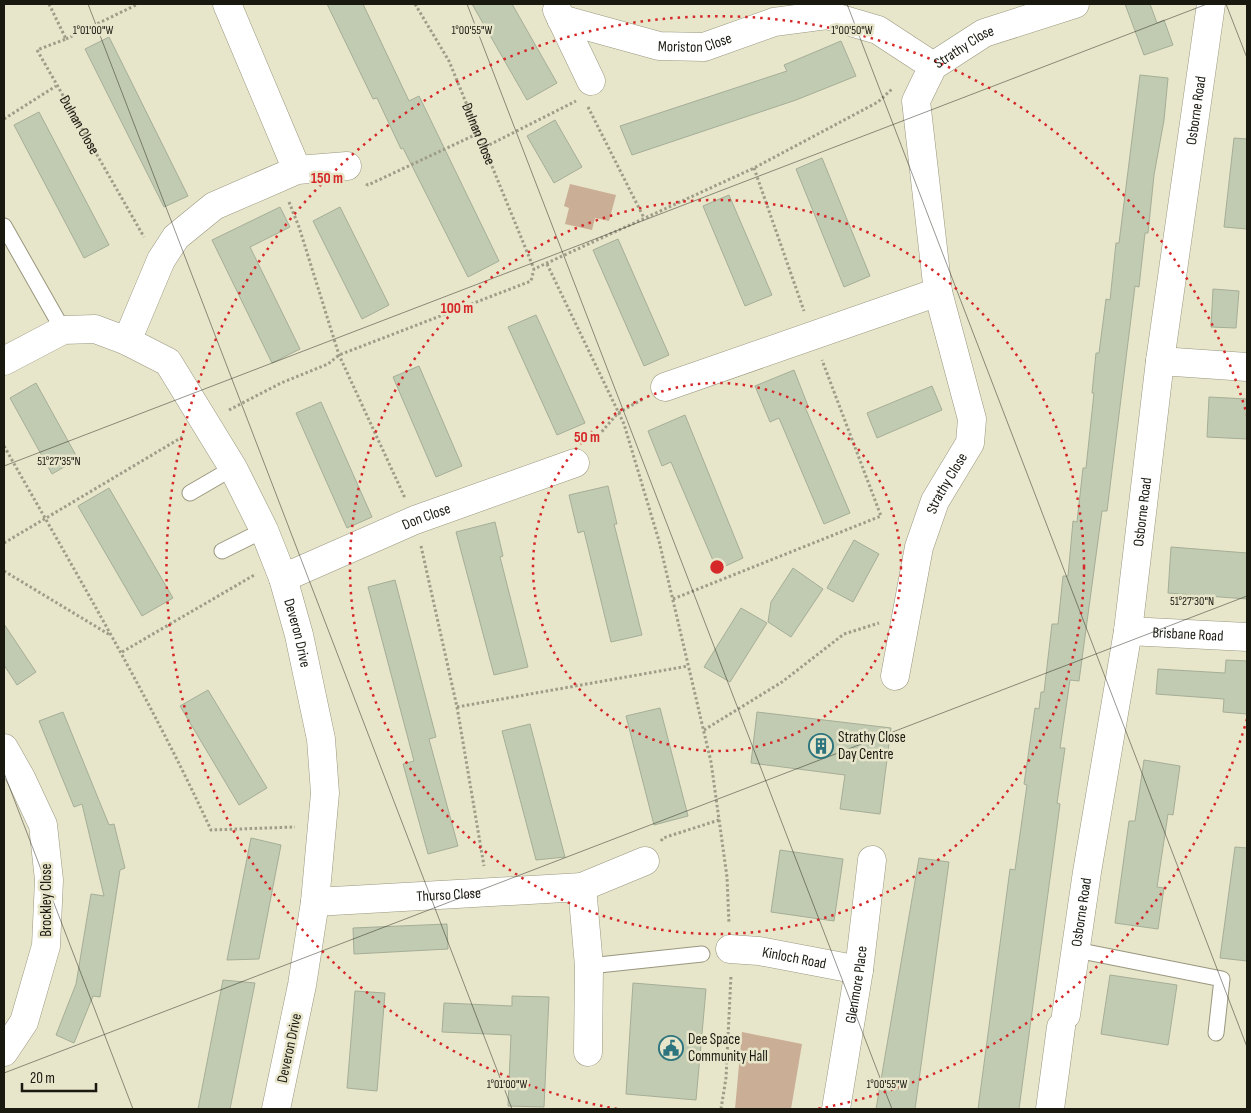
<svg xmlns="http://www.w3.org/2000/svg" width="1251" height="1113" font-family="'Sofia Sans Condensed',sans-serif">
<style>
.green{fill:#caae95}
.building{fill:#c1cbb2;stroke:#a5ae96}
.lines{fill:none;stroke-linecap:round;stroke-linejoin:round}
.lane-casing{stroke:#99977e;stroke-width:17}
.street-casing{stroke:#99977e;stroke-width:29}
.path{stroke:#9f9d88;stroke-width:3;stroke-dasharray:2.5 2.5;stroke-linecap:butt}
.lane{stroke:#fff;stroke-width:15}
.street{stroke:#fff;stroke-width:28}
.ticks{fill:none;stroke:#1a1910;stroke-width:1;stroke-opacity:0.45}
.ring{fill:none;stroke:#d62828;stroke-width:2.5;stroke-dasharray:2.5 5}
.labels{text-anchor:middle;stroke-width:5;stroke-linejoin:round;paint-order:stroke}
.street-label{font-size:15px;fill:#1a1910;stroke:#e7e5ca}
.poi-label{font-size:15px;fill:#1a1910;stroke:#e7e5ca;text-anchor:start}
.ticks-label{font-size:12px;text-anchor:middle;fill:#1a1910;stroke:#e7e5ca;stroke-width:5;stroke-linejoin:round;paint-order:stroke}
.centre{fill:#d62828;stroke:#e7e5ca;stroke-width:2.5}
.ring-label{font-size:15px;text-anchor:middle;font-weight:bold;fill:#d62828;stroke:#e7e5ca;stroke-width:5;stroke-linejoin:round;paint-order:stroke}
</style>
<rect width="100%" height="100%" fill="#e7e5ca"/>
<path class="green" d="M 570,184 L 616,195 L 609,221 L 595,218 L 592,230 L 565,224 L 569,208 L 564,206 Z
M 742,1032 L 802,1044 L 791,1109 L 735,1109 Z"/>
<path class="building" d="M 327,4 L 363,4 L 409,101 L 419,96 L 499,261 L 468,277 L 403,148 L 401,149 L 377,98 L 373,99 Z
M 472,4 L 512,4 L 557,83 L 527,100 Z
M 1125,4 L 1150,4 L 1157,23 L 1164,20 L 1173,45 L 1144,55 Z
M 109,37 L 188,196 L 164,207 L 85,49 Z
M 841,41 L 856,76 L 796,100 L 632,155 L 620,126 L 787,71 L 784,65 Z
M 1140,75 L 1168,78 L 1164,120 L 1154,175 L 1148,233 L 1145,233 L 1139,287 L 1135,286 L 1107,511 L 1102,511 L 1079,681 L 1070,680 L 1060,748 L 1065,748 L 1057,803 L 1060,804 L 1019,1109 L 978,1109 L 1010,869 L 1015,870 L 1022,820 L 1027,785 L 1024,784 L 1035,708 L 1039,709 L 1041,692 L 1044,692 L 1052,624 L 1058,624 L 1063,576 L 1068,576 L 1073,521 L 1077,522 L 1083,468 L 1086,468 L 1094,393 L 1092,393 L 1096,353 L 1099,353 L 1106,299 L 1110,300 L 1116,243 L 1119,243 Z
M 39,112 L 109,245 L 84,258 L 14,125 Z
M 555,120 L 582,167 L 554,183 L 527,136 Z
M 1234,138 L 1247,139 L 1247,229 L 1224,227 Z
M 822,158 L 870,276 L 844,287 L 796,169 Z
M 729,195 L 772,295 L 745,306 L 703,206 Z
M 280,207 L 290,227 L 250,247 L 300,349 L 272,363 L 212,240 Z
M 340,207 L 389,305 L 362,319 L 313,221 Z
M 618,239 L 669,355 L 644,366 L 593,250 Z
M 1213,289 L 1239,291 L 1236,328 L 1211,327 Z
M 536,315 L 585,423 L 557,435 L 508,327 Z
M 419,366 L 462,466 L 436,477 L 393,377 Z
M 794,370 L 808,406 L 805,407 L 850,513 L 824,524 L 779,418 L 770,422 L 755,386 Z
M 36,383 L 78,459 L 52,474 L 10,398 Z
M 932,386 L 942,410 L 877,438 L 867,413 Z
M 1209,397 L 1247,399 L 1247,439 L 1207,437 Z
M 321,402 L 372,517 L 347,528 L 296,413 Z
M 685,415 L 743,558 L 717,570 L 671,462 L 662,466 L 648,431 Z
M 608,486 L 617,524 L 614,524 L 642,635 L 611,642 L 584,531 L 578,533 L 569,495 Z
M 109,488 L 173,598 L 142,616 L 78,506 Z
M 495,522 L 503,556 L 500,557 L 528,667 L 494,675 L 456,532 Z
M 854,540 L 879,554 L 853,602 L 827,588 Z
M 1171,547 L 1247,553 L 1247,599 L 1168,593 Z
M 793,568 L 823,589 L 791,637 L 768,622 L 771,602 Z
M 395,580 L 436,737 L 429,739 L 458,846 L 428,854 L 403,764 L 414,761 L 368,587 Z
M 741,608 L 767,623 L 730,682 L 704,667 Z
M 4,624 L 36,672 L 17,685 L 4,665 Z
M 1226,660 L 1247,661 L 1247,714 L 1223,712 L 1224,699 L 1156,694 L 1158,669 L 1225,673 Z
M 208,690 L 267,788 L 239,805 L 180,706 Z
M 660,708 L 688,816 L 654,825 L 626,716 Z
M 63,712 L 109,825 L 114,824 L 125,868 L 120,870 L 100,997 L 93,996 L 74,1043 L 56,1035 L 76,984 L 91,894 L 104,896 L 82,804 L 74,807 L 39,721 Z
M 757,712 L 891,728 L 880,814 L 840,809 L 845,775 L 751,763 Z
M 530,724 L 565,857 L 536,860 L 502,731 Z
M 1144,760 L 1180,766 L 1173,815 L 1168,814 L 1157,887 L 1164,888 L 1158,929 L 1115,923 L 1129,821 L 1135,821 Z
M 251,838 L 281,845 L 259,959 L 227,960 Z
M 1235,847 L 1247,848 L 1247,961 L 1220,958 Z
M 780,850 L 843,859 L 834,921 L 771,912 Z
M 919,858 L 949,862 L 915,1109 L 876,1109 Z
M 447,924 L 448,949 L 354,954 L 353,928 Z
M 1110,975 L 1177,985 L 1168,1045 L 1101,1034 Z
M 223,980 L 255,983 L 230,1109 L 198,1109 Z
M 633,983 L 706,989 L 696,1100 L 626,1094 Z
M 355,991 L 385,993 L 377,1091 L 347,1088 Z
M 512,996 L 549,997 L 544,1107 L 508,1106 L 511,1035 L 442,1032 L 444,1003 L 512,1006 Z"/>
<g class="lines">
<defs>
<path id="lane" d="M 4,226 L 63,330
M 190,493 L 233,468
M 222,551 L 264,530
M 1076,950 L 1222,979 L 1216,1033
M 589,966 L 702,954"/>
<g id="street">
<path d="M 227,4 L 297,170"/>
<path d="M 557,10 L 591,81"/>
<path id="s3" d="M 561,19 L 659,46 L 704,47 L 774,22 L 827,15 L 878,30 L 933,66"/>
<path d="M 127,341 L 161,260 L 176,237 L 214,206 L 297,170 L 347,166"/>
<path id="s4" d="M 4,361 L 63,330 L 95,329 L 127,341 L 168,362 L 233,468 L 264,530 L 283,578 L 299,635 L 321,739 L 325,793 L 315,902 L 302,985 L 276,1109"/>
<path d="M 1160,361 L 1247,367"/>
<path d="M 665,387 L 938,292"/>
<path id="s5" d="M 283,578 L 415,520 L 575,463"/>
<path id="s6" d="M 1128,631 L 1247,637"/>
<path id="s7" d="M 895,676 L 919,547 L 935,501 L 970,443 L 972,419 L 938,292 L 916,101 L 933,66 L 984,33 L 1075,4"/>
<path d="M 4,748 L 21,778 L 43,825 L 49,880 L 46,946 L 24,1022 L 4,1052"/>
<path d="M 582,887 L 589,966 L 588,1052"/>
<path id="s8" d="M 315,902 L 582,887 L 645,861"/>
<path id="s9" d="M 730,949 L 759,951 L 859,970"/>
<path id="s10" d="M 1066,1015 L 1087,872 L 1128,631 L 1160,361 L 1211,4"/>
<path id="s11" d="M 836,1109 L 859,970 L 872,860"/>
<path d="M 1050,1109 L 1061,1027"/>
</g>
</defs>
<use href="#lane" class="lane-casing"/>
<use href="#street" class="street-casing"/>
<g class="path">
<path id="s1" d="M 49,4 L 66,39 L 37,50 L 144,237"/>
<path id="s2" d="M 415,4 L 449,61 L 534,269"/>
<path d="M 66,39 L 138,4"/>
<path d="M 588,107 L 644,218"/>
<path d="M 4,119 L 56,86"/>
<path d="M 485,147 L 576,101"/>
<path d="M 754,168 L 804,311"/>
<path d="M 366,184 L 368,185 L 479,133"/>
<path d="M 289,202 L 299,227 L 339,355 L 405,498"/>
<path d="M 547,264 L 624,424 L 659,541 L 711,762 L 727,877 L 729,924"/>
<path d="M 229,410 L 281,383 L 328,364 L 339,355 L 531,281 L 534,269 L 754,168 L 878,102 L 892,89"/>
<path d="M 592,443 L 618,413 L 643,399"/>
<path d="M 4,446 C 76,573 150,698 211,830 L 295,827"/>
<path d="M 4,543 L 184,436"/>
<path d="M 421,546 L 457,707 L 484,866"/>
<path d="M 4,571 L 110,635"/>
<path d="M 673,599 L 881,516 L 822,360"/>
<path d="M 122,652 L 256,574"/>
<path d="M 457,707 L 688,666"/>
<path d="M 704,730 L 782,682 L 844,634 L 879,623"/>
<path d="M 661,841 L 663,838 L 719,820"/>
<path d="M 721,1109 L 726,1078 L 731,975"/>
</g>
<use href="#lane" class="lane"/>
<use href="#street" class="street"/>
</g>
<path class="ticks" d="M 88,4 L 512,1109M 467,4 L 892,1109M 847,4 L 1247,1047M 1226,4 L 1247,58M 4,466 L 1207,4M 4,773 L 133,1109M 4,1073 L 1247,596"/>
<g class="ring">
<circle cx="717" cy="567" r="184"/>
<circle cx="717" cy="567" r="367"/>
<path d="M1247 719A551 551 0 0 1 817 1109M617 1109A551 551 0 1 1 1247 415"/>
</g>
<defs>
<symbol id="building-ring" viewBox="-11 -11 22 22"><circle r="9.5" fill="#e7e5ca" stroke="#2c747e" stroke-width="1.5"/><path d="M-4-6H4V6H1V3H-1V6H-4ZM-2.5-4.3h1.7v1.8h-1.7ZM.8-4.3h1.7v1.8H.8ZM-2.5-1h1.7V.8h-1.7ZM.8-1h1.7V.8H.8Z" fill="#2c747e"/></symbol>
<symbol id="civic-ring" viewBox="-11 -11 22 22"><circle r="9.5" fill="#e7e5ca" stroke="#2c747e" stroke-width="1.5"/><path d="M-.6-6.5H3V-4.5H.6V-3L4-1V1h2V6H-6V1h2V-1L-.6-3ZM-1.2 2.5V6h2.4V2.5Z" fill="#2c747e"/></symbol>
</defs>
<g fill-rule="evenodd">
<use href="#building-ring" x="807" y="732" width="28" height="28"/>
<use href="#civic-ring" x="657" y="1034" width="28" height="28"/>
</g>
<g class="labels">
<g class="street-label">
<text dy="5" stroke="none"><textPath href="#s3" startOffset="138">Moriston Close</textPath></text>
<text dy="5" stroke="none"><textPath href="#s7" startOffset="671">Strathy Close</textPath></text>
<text dy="5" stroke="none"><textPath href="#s10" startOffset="914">Osborne Road</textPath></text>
<text dy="5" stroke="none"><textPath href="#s1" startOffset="156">Dulnan Close</textPath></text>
<text dy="5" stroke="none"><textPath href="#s2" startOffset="145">Dulnan Close</textPath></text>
<text dy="5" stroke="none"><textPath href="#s7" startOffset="201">Strathy Close</textPath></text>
<text dy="5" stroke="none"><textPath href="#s10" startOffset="509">Osborne Road</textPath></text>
<text dy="5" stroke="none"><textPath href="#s5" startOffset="156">Don Close</textPath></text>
<text dy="5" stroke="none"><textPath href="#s4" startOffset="481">Deveron Drive</textPath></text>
<text dy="5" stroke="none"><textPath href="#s6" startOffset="60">Brisbane Road</textPath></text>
<text dy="5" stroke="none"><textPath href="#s8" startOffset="134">Thurso Close</textPath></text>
<text transform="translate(46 900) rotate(-90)" y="5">Brockley Close</text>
<text dy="5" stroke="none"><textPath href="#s10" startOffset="104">Osborne Road</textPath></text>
<text dy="5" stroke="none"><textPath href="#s9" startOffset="65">Kinloch Road</textPath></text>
<text dy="5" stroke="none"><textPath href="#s11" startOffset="126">Glenmore Place</textPath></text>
<text transform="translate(289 1048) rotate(-78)" y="5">Deveron Drive</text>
</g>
<g class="poi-label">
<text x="838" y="742">Strathy Close<tspan x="838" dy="17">Day Centre</tspan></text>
<text x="688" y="1044">Dee Space<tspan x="688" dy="17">Community Hall</tspan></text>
</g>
</g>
<g class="ticks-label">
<text x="93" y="34">1°01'00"W</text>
<text x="472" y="34">1°00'55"W</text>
<text x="852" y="34">1°00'50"W</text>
<text x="59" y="465">51°27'35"N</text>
<text x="1192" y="605">51°27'30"N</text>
<text x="507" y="1088">1°01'00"W</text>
<text x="887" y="1088">1°00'55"W</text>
</g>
<circle cx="717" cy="567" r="8" class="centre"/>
<g class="ring-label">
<text x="327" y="183">150 m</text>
<text x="457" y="313">100 m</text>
<text x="587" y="442">50 m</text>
</g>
<rect width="1251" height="1113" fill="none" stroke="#1a1910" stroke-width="10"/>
<path d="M22 1083v8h74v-8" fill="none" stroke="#1a1910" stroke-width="2.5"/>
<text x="30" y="1083" font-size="15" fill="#1a1910" stroke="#e7e5ca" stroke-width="4" paint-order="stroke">20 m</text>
</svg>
